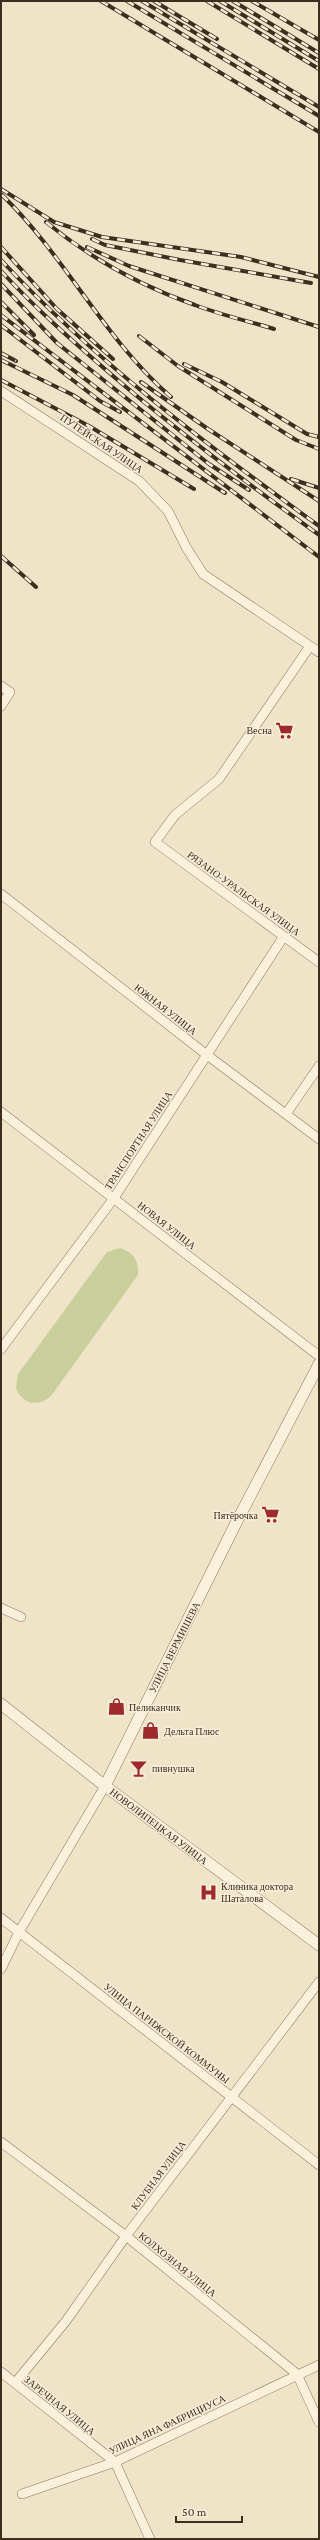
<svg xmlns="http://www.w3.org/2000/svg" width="320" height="2540" font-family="'Crimson Pro',serif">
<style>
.green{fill:#c9cf9b}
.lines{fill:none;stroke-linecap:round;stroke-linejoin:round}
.minor-casing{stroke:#8d765c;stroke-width:10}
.tertiary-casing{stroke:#8d765c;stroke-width:12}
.minor{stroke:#faf1dc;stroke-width:9}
.tertiary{stroke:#faf1dc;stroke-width:11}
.rail-casing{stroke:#3d2e20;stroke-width:4}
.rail{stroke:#f7eed8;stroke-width:2.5;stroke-dasharray:8;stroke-linecap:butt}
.labels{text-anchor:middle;stroke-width:3;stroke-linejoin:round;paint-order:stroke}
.street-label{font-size:10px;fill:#3d2e20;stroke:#f7eed8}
.poi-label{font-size:10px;fill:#3d2e20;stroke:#f7eed8;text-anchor:start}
</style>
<rect width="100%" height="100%" fill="#f0e4c8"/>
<path class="green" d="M 120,1248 C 133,1252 139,1260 138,1275 L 51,1396 C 38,1408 22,1404 16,1388 L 18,1374 L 107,1252 Z"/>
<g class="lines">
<defs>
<path id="minor" d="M 1,391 L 139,481 L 168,511 L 186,547 L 203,574 L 319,652
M 310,646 L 219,779 L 175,815 L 155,842 L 319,962
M 1,686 L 10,692 L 1,706
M 1,894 L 207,1055 L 319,1139
M 1,1112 L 319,1356
M 286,1114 L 319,1066
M 1,1349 L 114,1198 L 284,936
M 1,1608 L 21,1617
M 1,1918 L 319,2165
M 1,1969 L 19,1932 L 105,1786
M 1,2142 L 126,2236 L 297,2374 L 319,2422
M 1,2372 L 115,2462 L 150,2539
M 15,2383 L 66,2321 L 126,2236 L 319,1982
M 22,2494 L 115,2462 L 319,2365"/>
<path id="tertiary" d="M 1,1704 L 105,1786 L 319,1945
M 105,1786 L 235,1525 L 319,1364"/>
</defs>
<use href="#minor" class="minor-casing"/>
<use href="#tertiary" class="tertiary-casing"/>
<use href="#minor" class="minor"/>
<use href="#tertiary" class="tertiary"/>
<defs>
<path id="rail" d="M 101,1 L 319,132
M 127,1 L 319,116
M 142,1 L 319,107
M 154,1 L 217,39
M 207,1 L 319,69
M 220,1 L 319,61
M 233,1 L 319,53
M 252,1 L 319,40
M 1,189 L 54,222 L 102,237 L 241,257 L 319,277
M 2,195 C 66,257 104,339 171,397
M 46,222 C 90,258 141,286 195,305 C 221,315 248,321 274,329
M 92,239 L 105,245 L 180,260 L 311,283
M 1,247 L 57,309 L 113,359
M 87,247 L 129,266 L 319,327
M 1,260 C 95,361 207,445 319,526
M 1,271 C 38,311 78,346 120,382 C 184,436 251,486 319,535
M 1,284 L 57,343 L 209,464 L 249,490
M 1,302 L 34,335
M 1,315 L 319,557
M 1,325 L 100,401 L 120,412
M 139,336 L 178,366 L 296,440 L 319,449
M 1,353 L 16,361
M 1,360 L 73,395 L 225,493
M 184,364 L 222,382 L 307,434 L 319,437
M 1,380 L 89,426 L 194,489
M 141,382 L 208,429 L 319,501
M 291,479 L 319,488
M 1,556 L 36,587"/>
</defs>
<use href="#rail" class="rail-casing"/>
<use href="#rail" class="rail"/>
</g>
<defs>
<symbol id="supermarket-bare" viewBox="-9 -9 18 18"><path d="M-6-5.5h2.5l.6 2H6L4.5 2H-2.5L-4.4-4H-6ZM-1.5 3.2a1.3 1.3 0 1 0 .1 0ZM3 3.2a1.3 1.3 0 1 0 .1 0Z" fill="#9e2a2b" stroke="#f7eed8" stroke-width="2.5" paint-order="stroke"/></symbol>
<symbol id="shop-bare" viewBox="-9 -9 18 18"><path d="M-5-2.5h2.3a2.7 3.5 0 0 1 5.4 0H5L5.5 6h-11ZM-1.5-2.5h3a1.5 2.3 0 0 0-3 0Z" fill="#9e2a2b" stroke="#f7eed8" stroke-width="2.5" paint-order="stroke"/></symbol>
<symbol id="bar-bare" viewBox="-9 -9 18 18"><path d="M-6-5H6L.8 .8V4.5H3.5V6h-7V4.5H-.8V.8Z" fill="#9e2a2b" stroke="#f7eed8" stroke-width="2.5" paint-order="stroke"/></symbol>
<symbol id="hospital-bare" viewBox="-9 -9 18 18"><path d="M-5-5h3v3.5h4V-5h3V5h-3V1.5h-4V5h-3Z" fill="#9e2a2b" stroke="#f7eed8" stroke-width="2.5" paint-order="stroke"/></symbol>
</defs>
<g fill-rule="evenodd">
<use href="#supermarket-bare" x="272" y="718" width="25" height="25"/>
<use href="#supermarket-bare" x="258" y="1502" width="25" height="25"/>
<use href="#shop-bare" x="104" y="1694" width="25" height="25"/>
<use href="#shop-bare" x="138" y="1718" width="25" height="25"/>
<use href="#bar-bare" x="126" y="1756" width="25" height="25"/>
<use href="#hospital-bare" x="196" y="1880" width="25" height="25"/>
</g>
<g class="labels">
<g class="street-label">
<text transform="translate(102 443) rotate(34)" y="4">ПУТЕЙСКАЯ УЛИЦА</text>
<text transform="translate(244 893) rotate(36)" y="4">РЯЗАНО-УРАЛЬСКАЯ УЛИЦА</text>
<text transform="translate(166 1009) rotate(38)" y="4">ЮЖНАЯ УЛИЦА</text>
<text transform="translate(138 1140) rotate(-57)" y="4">ТРАНСПОРТНАЯ УЛИЦА</text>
<text transform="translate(167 1225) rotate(38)" y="4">НОВАЯ УЛИЦА</text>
<text transform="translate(174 1647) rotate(-63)" y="4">УЛИЦА ВЕРМИШЕВА</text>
<text transform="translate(159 1826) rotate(37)" y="4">НОВОЛИПЕЦКАЯ УЛИЦА</text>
<text transform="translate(167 2033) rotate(38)" y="4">УЛИЦА ПАРИЖСКОЙ КОММУНЫ</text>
<text transform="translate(158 2175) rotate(-53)" y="4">КЛУБНАЯ УЛИЦА</text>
<text transform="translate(178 2264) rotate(39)" y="4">КОЛХОЗНАЯ УЛИЦА</text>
<text transform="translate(60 2405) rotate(39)" y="4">ЗАРЕЧНАЯ УЛИЦА</text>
<text transform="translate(167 2424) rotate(-25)" y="4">УЛИЦА ЯНА ФАБРИЦИУСА</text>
</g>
<g class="poi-label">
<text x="272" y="734" text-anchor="end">Весна</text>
<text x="258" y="1519" text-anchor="end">Пятёрочка</text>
<text x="129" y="1711">Пеликанчик</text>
<text x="164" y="1735">Дельта Плюс</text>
<text x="152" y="1772">пивнушка</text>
<text x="221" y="1890">Клиника доктора<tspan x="221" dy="12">Шаталова</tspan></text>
</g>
</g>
<rect width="320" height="2540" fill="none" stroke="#3d2e20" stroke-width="4"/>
<path d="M176 2516v6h66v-6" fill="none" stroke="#3d2e20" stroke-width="2"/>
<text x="182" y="2516" font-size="12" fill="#3d2e20" stroke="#f7eed8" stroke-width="3" paint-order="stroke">50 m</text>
</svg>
